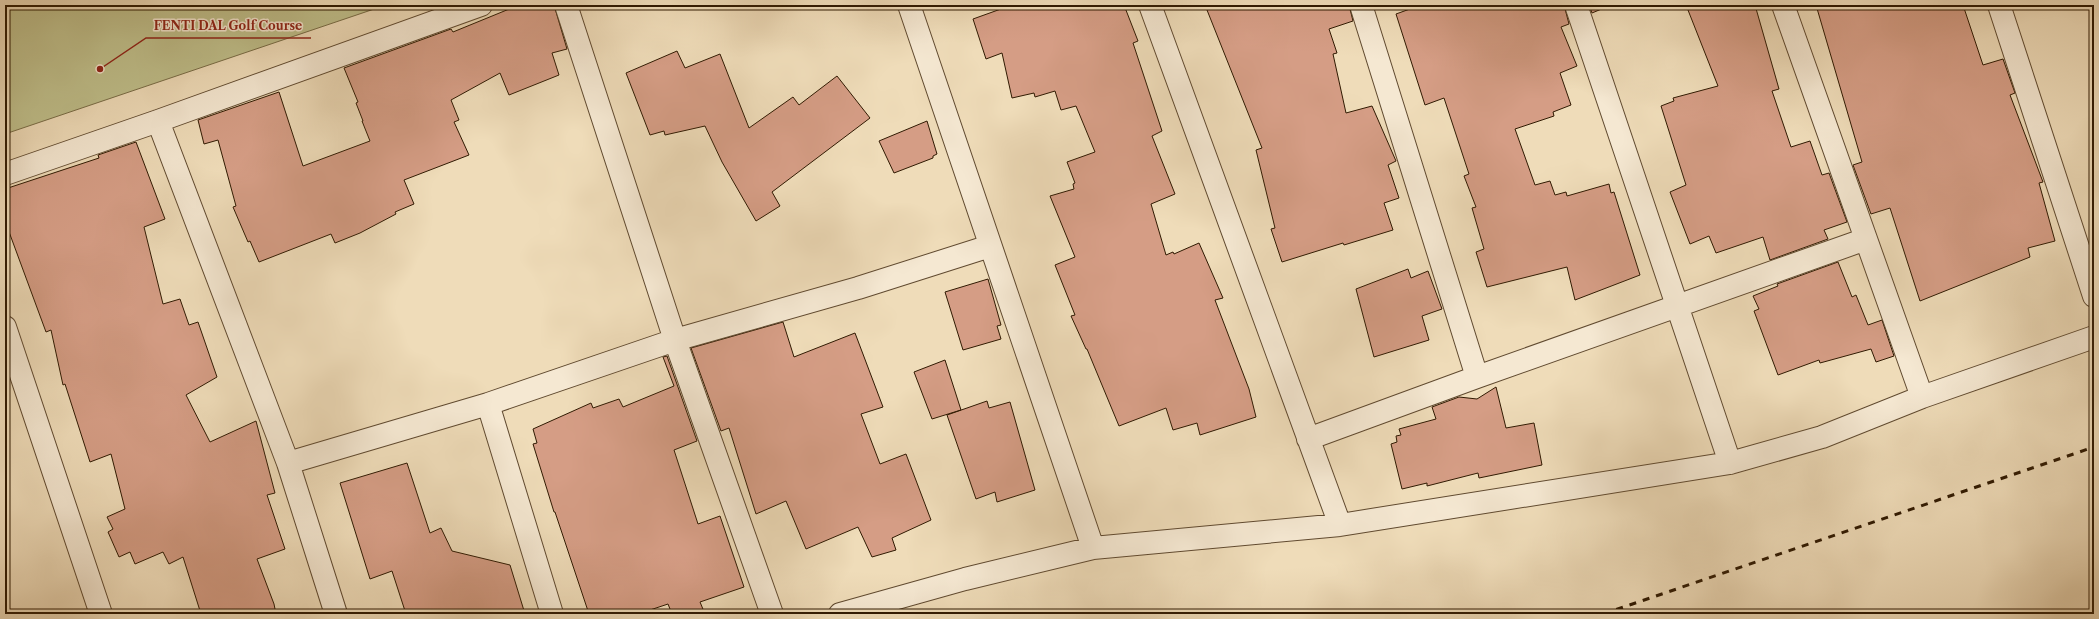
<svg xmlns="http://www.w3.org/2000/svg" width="2099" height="619" font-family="'Libre Caslon Text',serif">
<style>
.green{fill:#bfbf8b;stroke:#786c46}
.building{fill:#d59d85;stroke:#301a02}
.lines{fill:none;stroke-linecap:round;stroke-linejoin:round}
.minor-casing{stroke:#604a30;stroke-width:24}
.minor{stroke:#f5e8d2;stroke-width:22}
.rail{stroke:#301a02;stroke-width:3;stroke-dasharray:7 7;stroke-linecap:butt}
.leader{fill:none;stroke:#8f2418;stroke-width:1.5}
.callout-dot{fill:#8f2418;stroke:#f5e8d2;stroke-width:1.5}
.callout-label{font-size:12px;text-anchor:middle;font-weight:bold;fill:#8f2418;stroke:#f5e8d2;stroke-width:3;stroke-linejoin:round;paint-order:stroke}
</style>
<rect width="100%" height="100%" fill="#efdcb9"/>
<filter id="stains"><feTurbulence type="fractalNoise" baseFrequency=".005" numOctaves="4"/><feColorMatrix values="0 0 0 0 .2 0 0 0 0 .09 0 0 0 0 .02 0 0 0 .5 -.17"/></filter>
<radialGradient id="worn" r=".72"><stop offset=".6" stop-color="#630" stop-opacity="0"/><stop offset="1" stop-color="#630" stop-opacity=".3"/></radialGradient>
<path class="green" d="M 5,5 L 386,5 L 5,134 Z"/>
<path class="building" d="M 519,5 L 554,5 L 567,49 L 552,53 L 559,75 L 509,95 L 500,73 L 451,100 L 459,120 L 454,122 L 469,155 L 404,180 L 414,204 L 395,212 L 396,214 L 360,233 L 335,243 L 331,234 L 259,262 L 250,241 L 248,242 L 233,207 L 236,206 L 218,140 L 204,144 L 198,120 L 279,92 L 303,166 L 370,141 L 362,121 L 363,121 L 356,103 L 358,102 L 344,68 L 451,29 L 453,32 Z
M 1012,5 L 1124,5 L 1138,41 L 1133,43 L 1162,131 L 1152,136 L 1175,194 L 1151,204 L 1166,255 L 1173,252 L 1174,254 L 1199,243 L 1223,298 L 1215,300 L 1249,389 L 1256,417 L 1200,435 L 1197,423 L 1173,430 L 1166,408 L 1119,426 L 1087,349 L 1086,349 L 1071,316 L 1075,315 L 1055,265 L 1075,257 L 1050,196 L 1074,189 L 1073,184 L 1075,183 L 1067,162 L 1095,152 L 1076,106 L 1061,110 L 1055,91 L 1035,97 L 1034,93 L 1012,98 L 1002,53 L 986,59 L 973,19 Z
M 1205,5 L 1349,5 L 1353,21 L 1329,29 L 1337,53 L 1333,54 L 1346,113 L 1372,106 L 1396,161 L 1388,165 L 1399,198 L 1384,203 L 1393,230 L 1344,245 L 1343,243 L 1282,262 L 1271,229 L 1275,228 L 1256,150 L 1262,148 Z
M 1421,5 L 1564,5 L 1569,24 L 1561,27 L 1577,66 L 1560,73 L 1571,105 L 1553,112 L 1554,116 L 1515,129 L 1535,185 L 1550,181 L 1555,195 L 1566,192 L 1567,196 L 1609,184 L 1611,193 L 1614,192 L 1640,275 L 1575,300 L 1567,267 L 1487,287 L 1476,252 L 1484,249 L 1472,208 L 1476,207 L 1464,176 L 1469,174 L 1444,98 L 1425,105 L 1396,14 Z
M 1589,5 L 1611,5 L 1592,13 Z
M 1686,5 L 1755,5 L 1779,89 L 1772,91 L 1791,147 L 1810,141 L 1822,175 L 1829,173 L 1847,222 L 1824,230 L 1828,239 L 1770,260 L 1763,237 L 1716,253 L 1709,236 L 1690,244 L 1670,192 L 1686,185 L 1661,106 L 1674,101 L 1673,98 L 1718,86 Z
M 1816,5 L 1963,5 L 1983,65 L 2003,59 L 2015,93 L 2010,95 L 2043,182 L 2039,183 L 2055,241 L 2028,248 L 2030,257 L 1920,301 L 1890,208 L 1871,214 L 1853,165 L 1862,162 Z
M 677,51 L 685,68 L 720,54 L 749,128 L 793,97 L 799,105 L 837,76 L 870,118 L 772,192 L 780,206 L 756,221 L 722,162 L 705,126 L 665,135 L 664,131 L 650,135 L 626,73 Z
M 927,121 L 937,154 L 933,156 L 933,158 L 894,173 L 879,141 Z
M 136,142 L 165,219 L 144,227 L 163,304 L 180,299 L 189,325 L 198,322 L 217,377 L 186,395 L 210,442 L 256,421 L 275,493 L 267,495 L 285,549 L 257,559 L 274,604 L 276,614 L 201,614 L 183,557 L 169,564 L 163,552 L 135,564 L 130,552 L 119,557 L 108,532 L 113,529 L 107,517 L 125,509 L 111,454 L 90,462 L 65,384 L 63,385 L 51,330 L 46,332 L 5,221 L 5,189 L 99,158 L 98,155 Z
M 1838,262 L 1852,297 L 1856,295 L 1868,325 L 1882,320 L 1894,356 L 1876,362 L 1871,349 L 1820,363 L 1819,360 L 1778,375 L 1754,311 L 1759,309 L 1753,296 L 1778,286 L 1777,284 Z
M 1408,269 L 1411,278 L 1428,271 L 1442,309 L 1422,316 L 1429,340 L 1374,357 L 1356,289 Z
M 988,279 L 1001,325 L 997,326 L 1001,339 L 963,350 L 945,292 Z
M 783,322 L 794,357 L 855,333 L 883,407 L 861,414 L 880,464 L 906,454 L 931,520 L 892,538 L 896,550 L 872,557 L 858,527 L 806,549 L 786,501 L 756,514 L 729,428 L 721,431 L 691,348 Z
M 667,356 L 697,441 L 674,450 L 698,524 L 720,516 L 744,587 L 700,602 L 705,614 L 672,614 L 668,604 L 638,614 L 589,614 L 555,512 L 554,512 L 533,444 L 537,443 L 533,429 L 591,403 L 593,408 L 619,399 L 623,407 L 674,386 L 663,357 Z
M 945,360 L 961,410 L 932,419 L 914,372 Z
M 1496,387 L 1506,428 L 1534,423 L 1542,465 L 1479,478 L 1478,473 L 1427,486 L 1427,483 L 1402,489 L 1391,444 L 1397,442 L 1396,436 L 1401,435 L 1399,429 L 1436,419 L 1432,407 L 1459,397 L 1477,399 Z
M 987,401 L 989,408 L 1010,402 L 1035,490 L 997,502 L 995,492 L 976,499 L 947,415 Z
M 407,463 L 430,533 L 441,528 L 452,551 L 510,565 L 525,614 L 406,614 L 392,571 L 370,579 L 340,483 Z"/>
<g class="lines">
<defs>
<path id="minor" d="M 566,5 L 675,340 L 772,614
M 909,5 L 1093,548
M 1150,5 L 1340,525
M 1361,5 L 1477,377
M 1576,5 L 1730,463
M 1783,5 L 1922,397
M 1999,5 L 2094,296
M 158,121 L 288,463 L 336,614
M 5,174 L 158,121 L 481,5
M 5,327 L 101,614
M 488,404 L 552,614
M 1308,439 L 1477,377 L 1866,239
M 288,463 L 488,404 L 675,340 L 858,288 L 990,246
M 840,614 L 965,579 L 1093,548 L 1340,525 L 1730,463 L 1822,437 L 1922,397 L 2094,337"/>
</defs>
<use href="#minor" class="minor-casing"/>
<use href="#minor" class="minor"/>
<path class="rail" d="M 1603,614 L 2094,447"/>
</g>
<path class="leader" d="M100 69L146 38H311"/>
<circle class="callout-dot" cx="100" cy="69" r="4"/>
<g class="callout-label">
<text x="228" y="30">FENTI DAL Golf Course</text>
</g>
<rect width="2099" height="619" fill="none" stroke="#efdcb9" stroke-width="20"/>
<rect x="6" y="6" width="2087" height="607" fill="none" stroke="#301a02" stroke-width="2"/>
<rect x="10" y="10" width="2079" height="599" fill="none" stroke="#301a02"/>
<rect width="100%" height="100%" filter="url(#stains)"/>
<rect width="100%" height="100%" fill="url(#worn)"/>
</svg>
